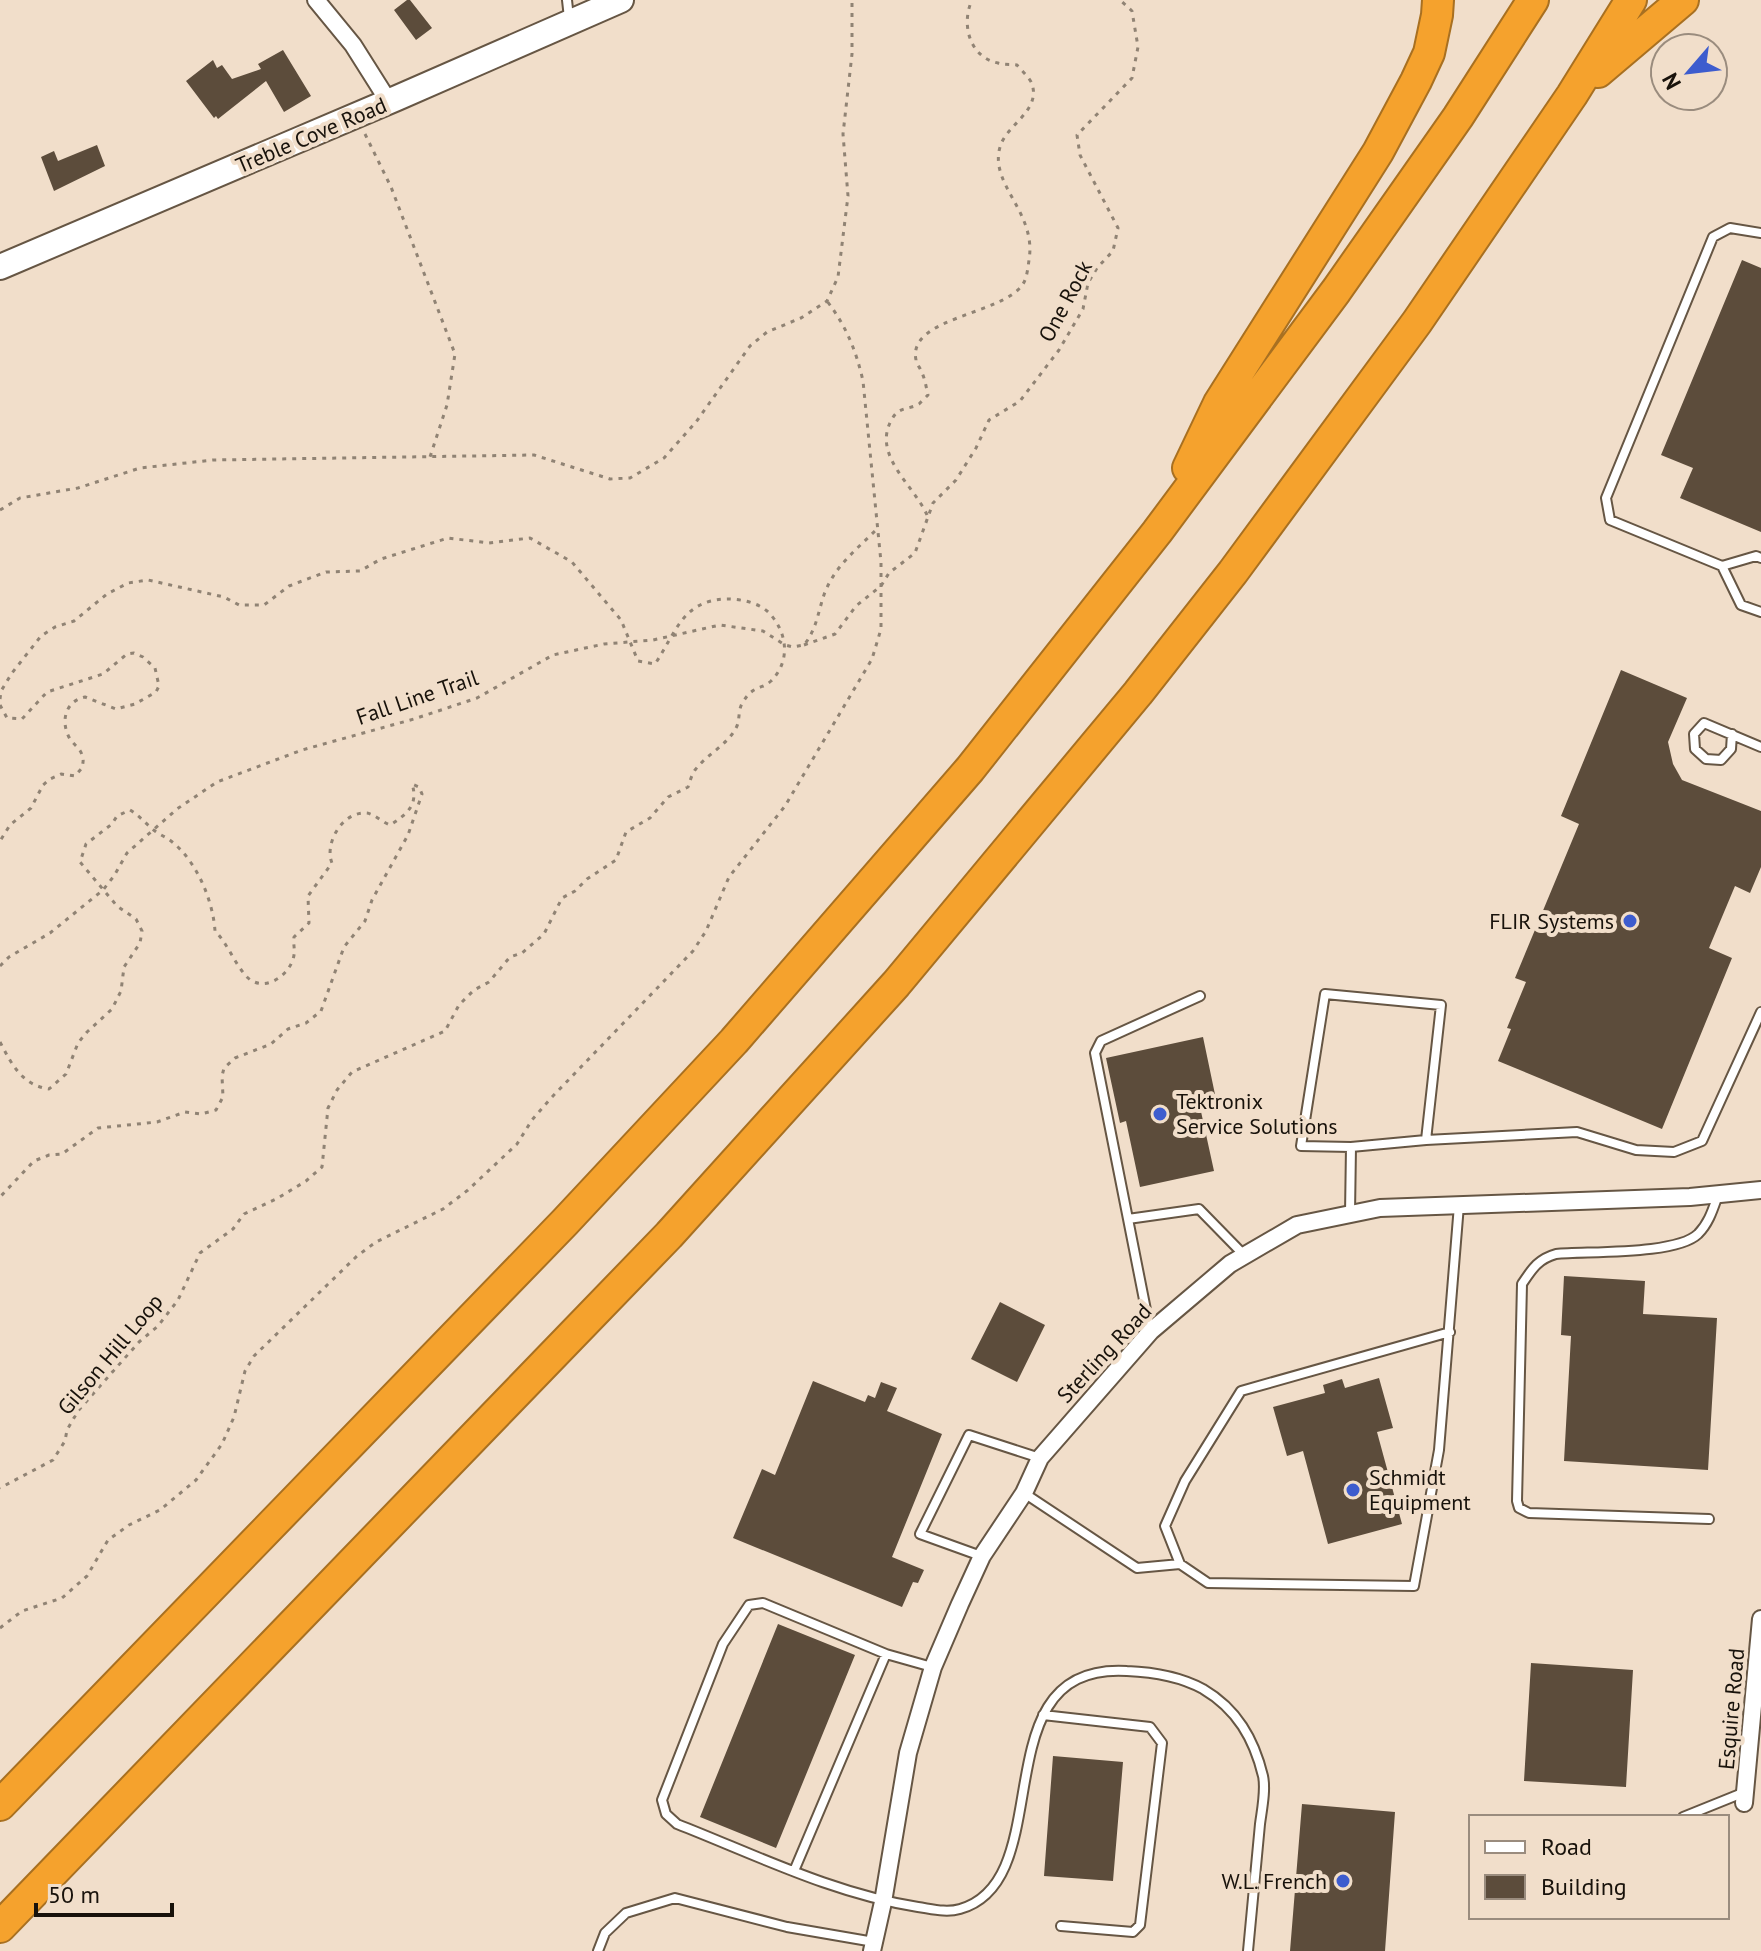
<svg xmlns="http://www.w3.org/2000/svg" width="1761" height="1951" font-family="'PT Sans',sans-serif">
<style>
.building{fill:#5c4c3b}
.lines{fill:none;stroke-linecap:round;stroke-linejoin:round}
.service-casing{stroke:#665644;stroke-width:12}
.minor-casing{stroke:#665644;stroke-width:20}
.secondary-casing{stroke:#665644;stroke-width:28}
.motorway-casing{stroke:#a87021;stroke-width:34}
.path{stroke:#908374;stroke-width:3;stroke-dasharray:4 6;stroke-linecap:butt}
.service{stroke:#fff;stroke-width:8}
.minor{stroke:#fff;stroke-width:16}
.secondary{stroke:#fff;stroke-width:24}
.motorway{stroke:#f5a22d;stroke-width:30}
.poi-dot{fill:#3d5cce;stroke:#f1deca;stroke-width:3}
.labels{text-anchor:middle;stroke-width:8;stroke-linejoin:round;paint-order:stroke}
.street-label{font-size:22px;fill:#18120b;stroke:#f1deca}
.poi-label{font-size:22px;fill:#18120b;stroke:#f1deca;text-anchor:end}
</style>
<rect width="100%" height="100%" fill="#f1deca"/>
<path class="building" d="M 407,0 L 410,0 L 432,28 L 416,40 L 394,10 Z
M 283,50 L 311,96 L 284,112 L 266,81 L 218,119 L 216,116 L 214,118 L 186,81 L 213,60 L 217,68 L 222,65 L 232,79 L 261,69 L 258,64 Z
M 97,145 L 105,166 L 54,191 L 41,157 L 54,151 L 58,161 Z
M 1742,260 L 1761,268 L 1761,532 L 1680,498 L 1693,468 L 1661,455 Z
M 1621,670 L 1687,698 L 1668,742 L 1673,764 L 1682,780 L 1761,811 L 1761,867 L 1750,893 L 1735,886 L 1709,948 L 1732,958 L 1662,1129 L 1498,1061 L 1511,1029 L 1507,1028 L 1526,982 L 1515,978 L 1579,824 L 1561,816 Z
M 1203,1037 L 1217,1104 L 1200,1107 L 1214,1171 L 1140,1187 L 1126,1121 L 1120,1123 L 1106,1058 Z
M 1564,1276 L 1645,1281 L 1643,1314 L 1717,1318 L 1708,1470 L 1564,1461 L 1571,1336 L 1561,1335 Z
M 1000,1302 L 1045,1325 L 1017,1382 L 971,1359 Z
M 1379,1378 L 1393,1428 L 1377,1432 L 1402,1524 L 1328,1544 L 1303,1451 L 1287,1456 L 1273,1407 L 1325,1393 L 1323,1385 L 1342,1379 L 1345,1388 Z
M 813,1381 L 865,1402 L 868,1395 L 875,1398 L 881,1382 L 897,1388 L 887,1411 L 942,1434 L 892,1557 L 924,1570 L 918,1583 L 913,1582 L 902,1607 L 733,1538 L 762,1469 L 775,1475 Z
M 778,1624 L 855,1655 L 776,1848 L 700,1817 Z
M 1531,1663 L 1633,1670 L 1626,1787 L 1524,1781 Z
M 1053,1756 L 1123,1762 L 1113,1881 L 1044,1876 Z
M 1302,1804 L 1395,1812 L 1385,1951 L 1290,1951 Z"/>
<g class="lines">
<defs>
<path id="service" d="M 567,0 L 569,18
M 1761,233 L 1730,228 L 1713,237 L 1606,498 L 1610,520 L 1722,566 L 1741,605 L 1761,612
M 1722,566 L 1756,556 L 1761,558
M 1732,734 L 1731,749 L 1721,760 L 1706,759 L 1695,749 L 1694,734 L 1704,723 L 1761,747
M 1351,1147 L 1426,1140
M 1350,1213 L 1351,1147 L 1301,1146 L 1325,994 L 1441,1005 L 1426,1140 L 1577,1132 L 1636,1150 L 1674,1152 L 1702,1141 L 1761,1012
M 1128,1219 L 1095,1053 L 1101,1041 L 1200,996
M 1150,1330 L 1128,1219 L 1199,1209 L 1244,1255
M 1450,1332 L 1241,1391 L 1185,1481 L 1165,1526 L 1180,1564 L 1208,1583 L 1414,1586 L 1439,1450 L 1459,1205
M 1024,1493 L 1137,1568 L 1180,1564
M 1709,1519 L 1529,1513 L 1519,1508 L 1517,1501 L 1522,1284 C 1532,1269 1538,1259 1556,1254 C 1589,1251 1676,1255 1698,1234 C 1709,1223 1713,1209 1718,1195
M 981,1556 L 920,1534 L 969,1435 L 1040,1458
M 932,1667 L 886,1654 L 763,1603 L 749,1605 L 723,1644 L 662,1800 L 666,1814 L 677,1824 C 756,1855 834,1894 918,1907 C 932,1909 946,1913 960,1909 C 1062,1880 978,1662 1127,1671 C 1154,1672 1179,1676 1203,1689 C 1237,1709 1254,1739 1263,1776 C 1266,1790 1262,1809 1260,1824 C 1256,1866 1252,1909 1248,1951
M 1043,1715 L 1150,1727 L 1162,1743 L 1140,1925 L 1133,1932 L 1061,1926
M 1683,1817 L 1745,1792
M 794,1871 L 886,1654
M 598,1951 L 605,1933 L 626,1913 L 675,1898 L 787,1927 L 874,1942"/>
<path id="minor" d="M 316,0 L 353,45 L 389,102
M 1744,1803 L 1761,1619
M 872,1951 L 883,1902 L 908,1753 L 933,1667 L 960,1604 L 982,1556 L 1024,1493 L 1040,1458 L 1151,1331 L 1230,1264 L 1297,1225 L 1380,1208 L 1690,1197 L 1761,1190"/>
<path id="secondary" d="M 0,267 L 397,98 L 621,0"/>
<path id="motorway" d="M 1598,72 L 1683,0
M 1188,468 L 1219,403 L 1378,152 L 1416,81 L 1429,53 L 1437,15 L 1438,0
M 0,1805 L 565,1222 L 734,1041 L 970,769 L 1157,532 L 1336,291 L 1458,117 L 1533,0
M 0,1927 L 669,1235 L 896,984 L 1138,693 L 1233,572 L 1417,322 L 1572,95 L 1631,0"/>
</defs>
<use href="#service" class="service-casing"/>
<use href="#minor" class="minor-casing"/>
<use href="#secondary" class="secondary-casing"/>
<use href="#motorway" class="motorway-casing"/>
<path class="path" d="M 365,134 L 391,187 L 455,354 L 447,405 L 430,457
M 0,510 L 20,498 L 78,488 L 140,468 L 213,460 L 534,455 L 610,479 L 630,478 L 664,458 L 696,422 L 750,346 L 767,332 L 801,318 L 827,301 L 838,277 L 848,196 L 843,134 L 852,54 L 852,0
M 927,515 C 914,485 871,455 892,419 C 899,406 909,410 919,404 C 920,403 927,396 928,395 C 926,387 925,378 921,371 C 920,367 916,364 916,360 C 907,317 1003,315 1023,284 C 1027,278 1028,267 1029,260 C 1037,212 989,185 1000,147 C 1006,125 1041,111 1032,84 C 1030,78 1021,70 1017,65 C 1011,64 1004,65 998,63 C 969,57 961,24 972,0
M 804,645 L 835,634 L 856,606 L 881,586 L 889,573 L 915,553 L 933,503 L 956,480 L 976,448 L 989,420 L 1020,401 L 1059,350 L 1083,309 L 1088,283 L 1097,268 L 1113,251 L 1118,228 L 1080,155 L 1077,135 L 1132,78 L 1138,47 L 1132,11 L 1120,0
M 0,699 L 1,691 L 12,673 L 41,636 L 55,627 L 74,621 L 107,594 L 128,583 L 148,580 L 224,597 L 239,605 L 264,605 L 289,586 L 326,572 L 360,571 L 381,559 L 448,538 L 489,543 L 530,538 L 572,562 L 621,620 L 638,661 L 655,664 C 676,633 682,600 727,599 C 742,599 761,603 771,615 C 788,635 790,662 771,681 C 761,690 753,685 743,702 C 738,709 740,718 737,726 C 728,745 707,754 695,770 C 692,774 690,781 688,787 L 668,797 L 650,818 L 626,832 L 616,860 L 587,879 L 575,891 L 562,898 L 544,934 L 522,953 L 510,957 L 489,982 L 474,990 L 459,1005 L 445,1031 L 352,1072 L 337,1090 L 328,1108 L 322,1167 L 306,1181 L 278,1198 L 244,1214 L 233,1229 L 200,1253 L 178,1300 L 158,1326 L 139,1342 L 78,1411 L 67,1430 L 65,1441 L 53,1460 L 0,1488
M 0,705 L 7,718 L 22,719 L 47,692 L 103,674 L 127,654 L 134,653 L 143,657 L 155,668 L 159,686 L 156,692 L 135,704 L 116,709 L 85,697 C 65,701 60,722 70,739 C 74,745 80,748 82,755 C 84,760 83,762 82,768 L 75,776 L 61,774 L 50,779 L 43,785 L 31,808 L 10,825 L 0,841
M 0,966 L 9,957 L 50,933 L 103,890 L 114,876 L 127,853 L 177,809 L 217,782 L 302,750 L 414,719 L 477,698 L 553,655 L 604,644 L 653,640 L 720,625 L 763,631 L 785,645 L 793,647 L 804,645 C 817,629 818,611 825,592 C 836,565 857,549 877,529
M 0,1042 C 12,1065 22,1085 49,1089 L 66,1074 L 78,1043 L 87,1032 L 112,1009 L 121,991 L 124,967 L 140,943 L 142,931 L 136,919 L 117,906 L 80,862 L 86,844 L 112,824 L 117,816 L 130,810 C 140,816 146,824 155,831 C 160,835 166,837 171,841 C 196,860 213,900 215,931 C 228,944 234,963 247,977 C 264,994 291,975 294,955 C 295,949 293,943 294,937 L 309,923 L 308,896 L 332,863 C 324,844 342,811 367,813 C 374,814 382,822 390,825 C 406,815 419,805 412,784 L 419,787 L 422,794 L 408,835 L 372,900 L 365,921 L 344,947 L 321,1011 L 306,1023 L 288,1029 L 271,1044 L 235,1058 L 224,1068 L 222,1076 L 223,1097 L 216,1110 L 201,1114 L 185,1112 L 157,1122 L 98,1128 L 62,1154 L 49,1155 L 34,1161 L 0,1197
M 0,1628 L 22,1611 L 62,1598 L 87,1576 L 108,1540 L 129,1525 L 160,1510 L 196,1480 L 222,1444 L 234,1417 L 245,1371 L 254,1356 L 357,1256 L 376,1242 L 443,1209 L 468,1190 L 517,1144 L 532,1120 L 551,1098 L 693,951 L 706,931 L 729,877 L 785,806 L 872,659 L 881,629 L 881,562 L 863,381 C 856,350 846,326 827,301"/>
<use href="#service" class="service"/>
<use href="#minor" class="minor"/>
<use href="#secondary" class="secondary"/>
<use href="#motorway" class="motorway"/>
</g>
<g class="poi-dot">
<circle cx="1630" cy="921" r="8"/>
<circle cx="1160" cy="1114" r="8"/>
<circle cx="1353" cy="1490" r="8"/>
<circle cx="1343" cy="1881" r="8"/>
</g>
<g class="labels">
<g class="street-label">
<text transform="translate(311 135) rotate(-23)" y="8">Treble Cove Road</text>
<text transform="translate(1065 301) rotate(-62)" y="8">One Rock</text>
<text transform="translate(417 697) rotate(-19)" y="8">Fall Line Trail</text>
<text transform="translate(1104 1353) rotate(-47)" y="8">Sterling Road</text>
<text transform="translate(110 1354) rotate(-50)" y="8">Gilson Hill Loop</text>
<text transform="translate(1731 1709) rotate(-85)" y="8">Esquire Road</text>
</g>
<g class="poi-label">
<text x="1614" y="929">FLIR Systems</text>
<text x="1176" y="1109" text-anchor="start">Tektronix<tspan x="1176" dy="25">Service Solutions</tspan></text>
<text x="1369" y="1485" text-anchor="start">Schmidt<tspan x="1369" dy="25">Equipment</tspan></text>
<text x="1327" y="1889">W.L. French</text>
</g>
</g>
<rect x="1469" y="1815" width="260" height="104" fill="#f1deca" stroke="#9a8c7e" stroke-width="2"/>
<rect x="1485" y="1841" width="40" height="12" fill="#ffffff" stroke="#9a8c7e" stroke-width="2"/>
<text x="1541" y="1855" font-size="24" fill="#18120b">Road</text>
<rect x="1485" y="1875" width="40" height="24" fill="#5c4c3b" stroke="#9a8c7e" stroke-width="2"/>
<text x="1541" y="1895" font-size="24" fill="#18120b">Building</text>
<g transform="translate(1689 72) rotate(242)"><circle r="38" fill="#f1deca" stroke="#9a8c7e" stroke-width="2"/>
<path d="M0-6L14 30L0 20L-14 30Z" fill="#3d5cce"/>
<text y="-12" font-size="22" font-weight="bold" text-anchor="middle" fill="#18120b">N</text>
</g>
<path d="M36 1903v12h136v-12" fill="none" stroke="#18120b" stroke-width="4"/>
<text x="48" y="1903" font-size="24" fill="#18120b" stroke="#f1deca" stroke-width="6" paint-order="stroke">50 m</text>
</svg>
